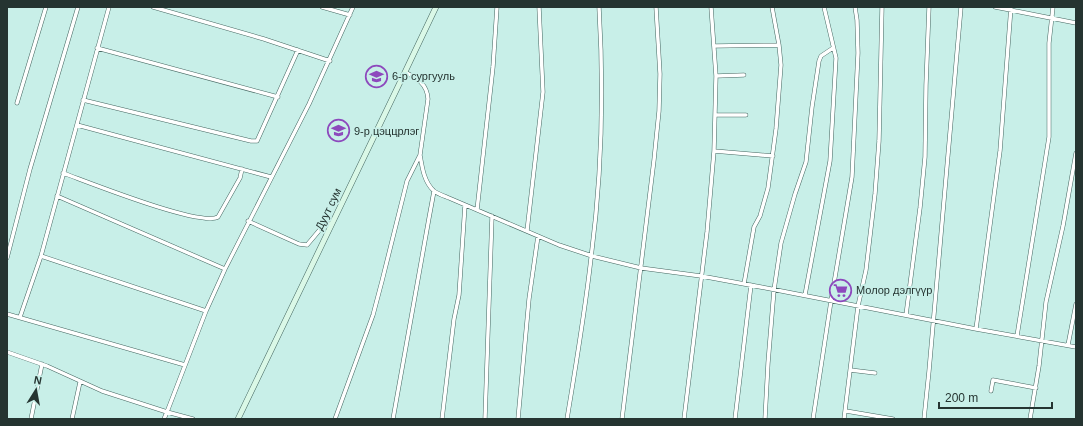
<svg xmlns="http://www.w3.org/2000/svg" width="1083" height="426" font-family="Helvetica,sans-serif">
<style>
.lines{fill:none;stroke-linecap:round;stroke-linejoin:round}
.street-casing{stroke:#456761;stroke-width:4.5}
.secondary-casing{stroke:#456761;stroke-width:6}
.street{stroke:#fff;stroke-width:3.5}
.secondary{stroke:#daf8e7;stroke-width:5}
.labels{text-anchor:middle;stroke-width:3.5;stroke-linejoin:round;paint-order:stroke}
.poi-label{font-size:11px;fill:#253431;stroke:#c8efe8;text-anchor:start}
.street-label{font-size:11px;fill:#253431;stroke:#c8efe8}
</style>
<rect width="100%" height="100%" fill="#c8efe8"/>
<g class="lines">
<defs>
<path id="street" d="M 153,7 L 264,39 L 330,61
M 322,7 L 350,15
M 995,7 L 1076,23
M 714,46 L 779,45
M 97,48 L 278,97
M 716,76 L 744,75
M 83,100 L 251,141 L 257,141 L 298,50
M 17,103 L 46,7
M 715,115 L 746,115
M 77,125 L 271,177
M 714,151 L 773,156
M 420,155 C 422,167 424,182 434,191 C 438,194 444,196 449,198 L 559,245 L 592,256 L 641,268 L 701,276 L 766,288 L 976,329 L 1076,347
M 63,173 C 88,182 200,227 218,217 L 240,178 L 242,169
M 57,196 L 225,269
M 477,210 L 493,67 L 497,7
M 248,221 L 299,244 L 307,245 L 323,226 L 326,224 L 332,224
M 527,231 L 543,92 L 539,7
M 41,256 L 206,311
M 7,258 L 30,169 L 78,7
M 744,284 L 754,227 L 760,216 L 768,188 L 776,129 L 781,65 L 779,45 L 772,7
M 805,295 L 830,161 L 836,58 L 824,7
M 7,314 L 185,365
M 906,315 L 920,208 L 925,157 L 926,85 L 929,7
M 20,317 L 41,256 L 109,7
M 976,329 L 1000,151 L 1011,7
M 1017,336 L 1049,137 L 1049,43 L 1053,7
M 1068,345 L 1076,304
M 7,352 L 47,366 L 102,391 L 167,412 L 164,419
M 850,370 L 875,373
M 991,391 L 993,380 L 1036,388
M 846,411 L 893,419
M 31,419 L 42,364
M 72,419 L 80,382
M 193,419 L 167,412 L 206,311 L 225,269 L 309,104 L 353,7
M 335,419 L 373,315 L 382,281 L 407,181 L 420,155 L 428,99 C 427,84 418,79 405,72
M 393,419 L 429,218 L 434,191
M 442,419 L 454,319 L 459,295 L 465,205
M 485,419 L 492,216
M 518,419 L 529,299 L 538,236
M 567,419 C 576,365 585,312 591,258 C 602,174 604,90 599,7
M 622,419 L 654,160 L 659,111 L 660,74 L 656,7
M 684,419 L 707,232 L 714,151 L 716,76 L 711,7
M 735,419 L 751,285
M 765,419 L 768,363 L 774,290 L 781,243 L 795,194 L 806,162 L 812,107 L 819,61 L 821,56 L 833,48
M 813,419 L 831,301 L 852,177 L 858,53 L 857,20 L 855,7
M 844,419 L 858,306 L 866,270 L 875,194 L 879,141 L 882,7
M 924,419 L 929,371 L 961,7
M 1030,419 L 1039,366 L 1046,302 L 1063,226 L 1076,153"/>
<path id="secondary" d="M 238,419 L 405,72 L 436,7"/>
</defs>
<use href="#street" class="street-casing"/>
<use href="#secondary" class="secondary-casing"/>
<use href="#street" class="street"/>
<use href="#secondary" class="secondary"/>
</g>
<defs>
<symbol id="school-ring" viewBox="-11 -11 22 22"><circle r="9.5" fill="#c8efe8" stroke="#8d49bd" stroke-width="1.5"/><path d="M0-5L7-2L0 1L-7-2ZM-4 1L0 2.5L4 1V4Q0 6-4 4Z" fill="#8d49bd"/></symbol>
<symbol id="supermarket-ring" viewBox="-11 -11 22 22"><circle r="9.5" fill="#c8efe8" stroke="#8d49bd" stroke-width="1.5"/><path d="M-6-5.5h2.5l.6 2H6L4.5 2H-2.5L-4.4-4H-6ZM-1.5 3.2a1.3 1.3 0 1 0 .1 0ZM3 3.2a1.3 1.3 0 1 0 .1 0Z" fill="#8d49bd"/></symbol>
</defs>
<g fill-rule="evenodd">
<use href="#school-ring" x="364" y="64" width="25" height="25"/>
<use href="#school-ring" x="326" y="118" width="25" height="25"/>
<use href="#supermarket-ring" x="828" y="278" width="25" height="25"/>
</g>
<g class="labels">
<g class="poi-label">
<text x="392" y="80">6-р сургууль</text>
<text x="354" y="135">9-р цэццрлэг</text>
<text x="856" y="294">Молор дэлгүүр</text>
</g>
<g class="street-label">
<text transform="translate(328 209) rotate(-64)" y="4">Дуут сум</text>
</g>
</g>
<rect width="1083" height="426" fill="none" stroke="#253431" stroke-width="16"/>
<g transform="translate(36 390) rotate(11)" stroke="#c8efe8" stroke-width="3" paint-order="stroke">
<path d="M0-3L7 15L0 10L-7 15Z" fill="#253431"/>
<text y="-6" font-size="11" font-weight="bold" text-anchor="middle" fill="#253431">N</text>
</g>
<path d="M939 402v6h113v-6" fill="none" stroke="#253431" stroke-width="2"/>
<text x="945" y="402" font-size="12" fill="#253431" stroke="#c8efe8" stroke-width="3" paint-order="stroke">200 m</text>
</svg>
